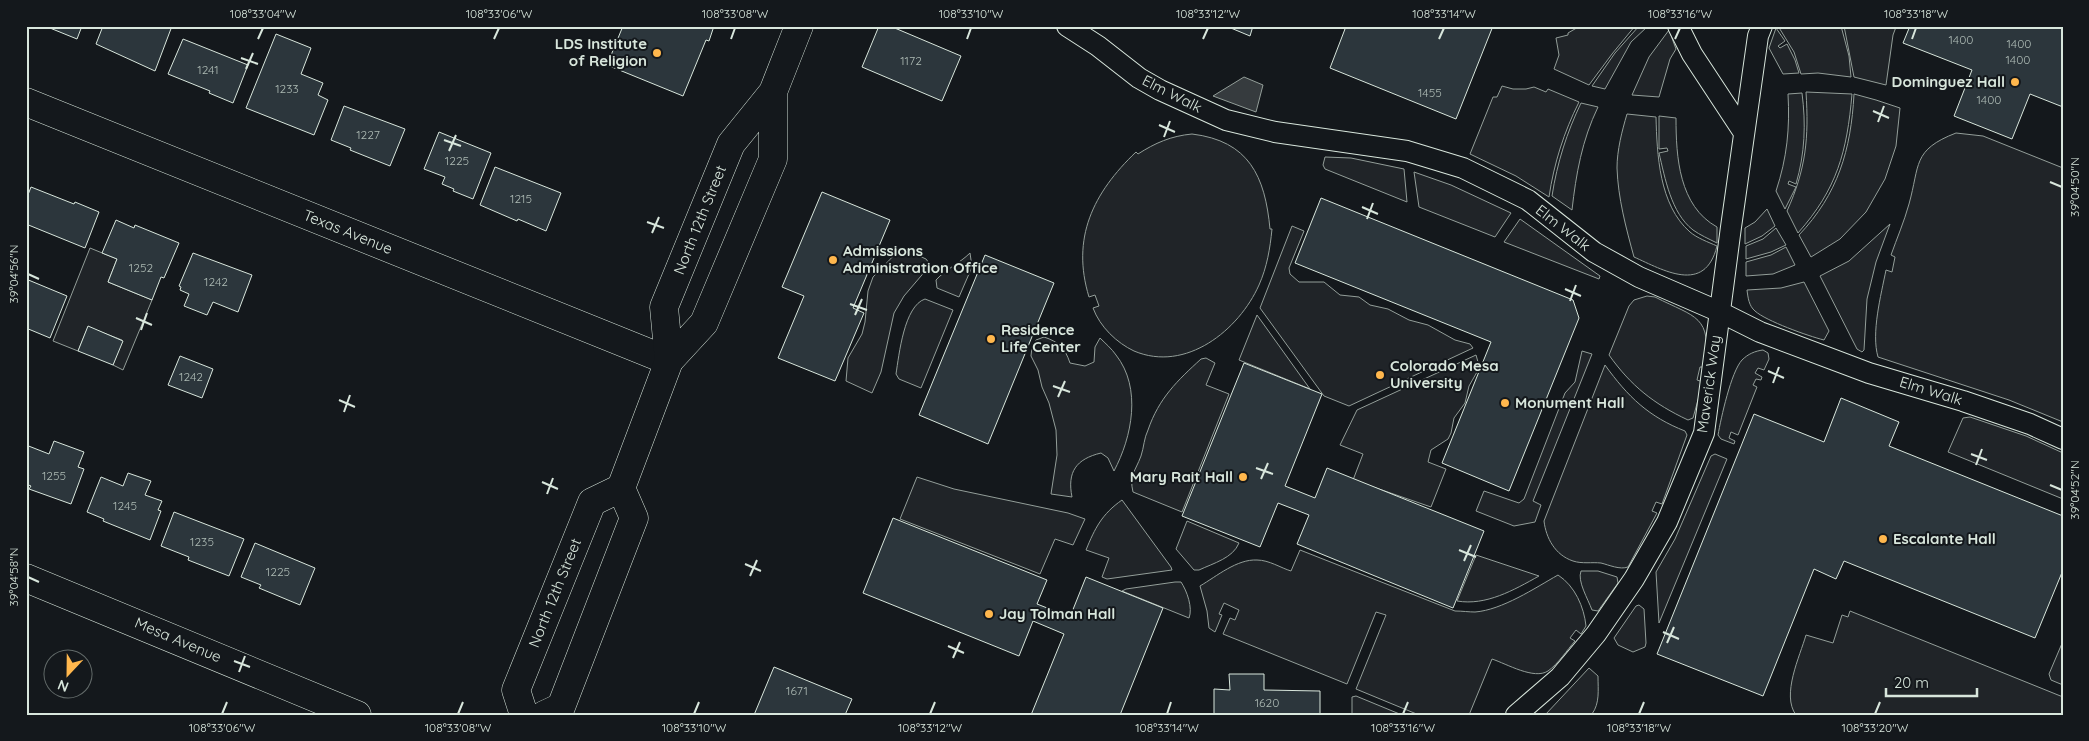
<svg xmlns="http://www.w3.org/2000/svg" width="2089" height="741" font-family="Quicksand,sans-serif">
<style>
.green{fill:#202428;stroke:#939e99}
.water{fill:#363b3e;stroke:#939e99}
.building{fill:#2c363c;stroke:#d8e6dc}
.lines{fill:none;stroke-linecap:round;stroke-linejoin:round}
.pedestrian-casing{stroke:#d8e6dc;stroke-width:22}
.minor-casing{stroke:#d8e6dc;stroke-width:29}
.primary-casing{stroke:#d8e6dc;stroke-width:29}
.pedestrian{stroke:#14181c;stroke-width:20}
.minor{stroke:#14181c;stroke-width:28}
.primary{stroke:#14181c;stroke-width:28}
.ticks{fill:none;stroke:#d8e6dc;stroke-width:2}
.poi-dot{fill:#ffb74d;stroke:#14181c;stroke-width:2}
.labels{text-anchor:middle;stroke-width:4;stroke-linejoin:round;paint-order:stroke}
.number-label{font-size:12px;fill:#adbab4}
.poi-label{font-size:15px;font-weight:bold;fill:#d8e6dc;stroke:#14181c;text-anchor:start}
.street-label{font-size:15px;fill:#d8e6dc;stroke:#14181c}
.neatline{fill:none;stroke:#d8e6dc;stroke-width:2}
.ticks-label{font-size:12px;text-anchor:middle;fill:#d8e6dc}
</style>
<rect width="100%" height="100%" fill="#14181c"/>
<path class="green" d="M 1580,26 L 1635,26 L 1612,54 L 1589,85 L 1554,69 L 1559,55 L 1556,38 L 1568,35 L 1568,33 Z
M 1639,26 L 1648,26 L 1631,42 L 1605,89 L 1592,86 L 1615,53 Z
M 1778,26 L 1841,26 L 1849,56 L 1851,77 L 1818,73 L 1801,74 L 1794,52 Z
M 1844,26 L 1896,27 L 1893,35 L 1886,85 L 1854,77 Z
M 1776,28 L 1785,41 L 1778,46 L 1780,48 L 1787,44 L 1795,60 L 1799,73 L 1783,74 L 1769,48 Z
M 1669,30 L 1676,49 L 1670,59 L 1659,97 L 1632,95 L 1649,57 Z
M 1502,86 L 1513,89 L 1526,89 L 1534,87 L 1546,92 L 1548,89 L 1579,102 C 1564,132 1554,163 1549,197 L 1516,176 L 1470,154 L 1493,97 L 1497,97 Z
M 1806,92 L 1852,94 C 1847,152 1837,189 1798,233 L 1787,211 C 1806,169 1809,138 1806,92 Z
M 1802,93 C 1806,124 1805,153 1796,184 L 1789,181 L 1788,184 L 1796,187 L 1785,209 L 1776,191 C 1787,158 1790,128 1788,94 Z
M 1854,94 L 1876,100 L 1900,108 L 1896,146 L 1885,179 L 1866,212 L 1840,239 L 1811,257 L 1799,235 C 1838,194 1851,150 1854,94 Z
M 1581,103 L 1598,107 C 1582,140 1576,174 1572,210 L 1552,196 C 1557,163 1567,132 1581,103 Z
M 1627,114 L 1656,117 C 1657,154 1659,205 1690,232 C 1697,238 1708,242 1717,246 C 1705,295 1663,270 1634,257 C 1626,228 1618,198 1617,168 C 1617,150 1622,131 1627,114 Z
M 1659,116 L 1676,118 C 1676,157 1679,206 1717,227 L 1717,243 C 1709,239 1700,235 1693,230 C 1671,213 1665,178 1659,153 L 1668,151 L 1667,148 L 1659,149 Z
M 1956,133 L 1983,136 L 2063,168 L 2063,422 L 2009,400 L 1878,357 C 1871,333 1881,295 1886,270 L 1892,272 L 1895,257 L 1891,255 C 1897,238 1904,222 1909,204 C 1920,165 1912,150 1956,133 Z
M 1192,134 C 1249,141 1265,176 1270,229 L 1272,229 C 1270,249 1267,267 1259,285 C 1239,330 1186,373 1134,351 C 1117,343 1100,327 1093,308 L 1099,306 L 1095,295 L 1089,297 C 1071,238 1093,193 1136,152 L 1138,154 C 1155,143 1171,136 1192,134 Z
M 1325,157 L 1351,158 L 1404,169 L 1407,202 L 1325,169 L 1323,165 Z
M 1414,172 L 1451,185 L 1511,213 L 1495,237 L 1419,207 Z
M 1767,209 L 1775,226 L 1762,236 L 1745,244 L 1745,228 L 1755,222 Z
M 1520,219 L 1600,276 L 1599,279 L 1504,242 Z
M 1890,224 L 1876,262 L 1867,299 L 1864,350 L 1862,352 L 1857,349 L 1820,276 L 1849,261 Z
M 1292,226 L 1304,231 L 1289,268 L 1290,274 L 1299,282 L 1324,282 L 1340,295 L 1359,297 L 1370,305 L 1388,309 L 1409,320 L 1428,325 L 1455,340 L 1470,344 L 1473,348 L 1349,406 L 1324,396 L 1260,308 Z
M 1776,228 L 1786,245 L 1771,252 L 1746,259 L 1746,246 L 1763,239 Z
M 1786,247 L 1795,265 L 1773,274 L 1746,276 L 1746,262 L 1771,255 Z
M 90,248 L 117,259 L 108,282 L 152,300 L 123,370 L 113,365 L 122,340 L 88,327 L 78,351 L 53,341 Z
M 901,248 L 926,259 L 929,263 L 927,269 L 904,296 L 894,313 L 881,372 L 872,393 L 846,381 L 848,358 L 862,334 L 865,322 L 868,291 L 873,277 Z
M 970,253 L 972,267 L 959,297 L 937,288 L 936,280 C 946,269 960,263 970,253 Z
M 1804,282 L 1829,331 L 1824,340 C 1808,336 1766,321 1755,311 C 1749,306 1748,298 1747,290 L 1781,288 Z
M 1647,296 L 1655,297 C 1696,318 1712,315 1705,367 L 1700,367 L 1697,380 L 1703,382 L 1693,418 L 1688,420 C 1654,404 1631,386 1609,355 L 1629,306 L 1634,300 Z
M 925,299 L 953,310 L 921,388 L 899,379 L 896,374 C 899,355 904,306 925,299 Z
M 1257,315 L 1310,389 L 1239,360 Z
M 1044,337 C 1059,342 1065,348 1070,363 L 1085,366 L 1094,362 L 1095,347 L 1100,338 C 1105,343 1112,349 1116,355 C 1142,388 1132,437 1114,471 L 1108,458 L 1101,453 C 1076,459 1067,472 1072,497 L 1051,494 L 1057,455 L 1056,430 L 1049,403 L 1042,387 L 1038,370 L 1031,356 L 1032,346 L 1036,340 Z
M 1763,350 L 1768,353 L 1769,359 L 1764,370 L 1758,368 L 1755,373 L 1762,377 L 1761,380 L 1756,379 L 1753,385 L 1757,387 L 1738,435 L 1731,432 L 1729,438 L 1735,441 L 1734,444 L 1721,439 L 1718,435 C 1721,418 1731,372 1742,360 C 1748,354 1755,351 1763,350 Z
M 1582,351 L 1592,354 L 1533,501 L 1541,505 L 1535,522 L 1514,526 L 1476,511 L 1484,491 L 1519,503 L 1524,499 L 1565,393 L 1575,382 Z
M 1476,355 L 1478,362 L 1477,372 L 1469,386 L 1465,403 L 1454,418 L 1451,433 L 1448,439 L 1431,450 L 1428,462 L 1446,469 L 1431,507 L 1353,480 L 1363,454 L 1340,445 L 1357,410 Z
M 1206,358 L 1215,363 L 1206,385 L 1229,394 L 1182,512 L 1133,492 C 1129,475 1135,472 1141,456 C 1144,447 1144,438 1148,430 C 1159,398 1177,381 1201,359 Z
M 1605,365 C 1628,397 1649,417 1685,431 L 1687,435 L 1662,504 L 1656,502 L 1652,511 L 1657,513 L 1628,567 C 1620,570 1609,565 1601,563 C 1592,562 1582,564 1573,561 C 1555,555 1546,538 1544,521 Z
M 1970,417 L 2026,436 L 2063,453 L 2063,499 L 1948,452 L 1963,418 Z
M 1715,454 L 1727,459 L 1659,623 L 1656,572 L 1675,539 L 1711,456 Z
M 917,477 L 954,489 L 1068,513 L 1085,519 L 1073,545 L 1055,539 L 1040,574 L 900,519 Z
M 1122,500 L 1171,567 L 1172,570 L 1107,579 L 1102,577 L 1109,558 L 1086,550 C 1095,528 1102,514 1122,500 Z
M 1187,521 L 1239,543 C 1233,558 1214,563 1199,570 L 1194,570 L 1176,549 Z
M 1300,550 L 1455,611 C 1462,611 1469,612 1475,612 C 1502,610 1535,588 1558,575 C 1575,586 1584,607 1586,626 L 1581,634 L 1576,630 L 1570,638 L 1575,641 C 1567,650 1558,664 1548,671 C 1534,680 1507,664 1492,659 L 1469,715 L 1419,715 L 1356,689 L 1386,615 L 1376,612 L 1347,684 L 1223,634 L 1230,618 L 1235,620 L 1239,610 L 1224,603 L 1219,614 L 1222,615 L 1215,632 L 1209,628 L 1207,611 L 1200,586 C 1217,576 1237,559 1257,560 C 1269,560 1281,568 1291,571 Z
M 1476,555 L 1539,576 C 1514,590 1486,606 1457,601 Z
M 1581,571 L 1598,571 L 1617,577 L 1618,583 L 1598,611 L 1592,610 C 1588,599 1577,581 1581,571 Z
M 1175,582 L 1181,582 C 1187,591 1193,608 1189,618 L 1122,591 L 1126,589 Z
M 1639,605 L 1644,609 L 1646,643 L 1645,647 L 1633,652 L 1618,645 L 1614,638 L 1636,606 Z
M 1850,611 L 2063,697 L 2063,715 L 1796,715 C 1781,695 1800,656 1806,635 L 1833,643 L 1842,615 L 1848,617 Z
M 2063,641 L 2063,685 L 2051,680 L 2049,674 Z
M 1589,668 L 1598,676 C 1598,690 1600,703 1592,714 L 1545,715 Z
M 1356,696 L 1402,715 L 1352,715 L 1352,697 Z"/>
<path class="water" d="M 1244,77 L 1263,85 L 1256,112 L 1213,96 Z"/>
<path class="building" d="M 45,26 L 82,26 L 77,39 Z
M 103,26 L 172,26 L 155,71 L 96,44 Z
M 623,26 L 714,26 L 709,41 L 706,40 L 683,96 L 607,65 Z
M 879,26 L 890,26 L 961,56 L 942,101 L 862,67 Z
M 1226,26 L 1253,26 L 1250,36 Z
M 1339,26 L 1493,26 L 1456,119 L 1330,68 L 1345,29 Z
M 1910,26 L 2063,26 L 2063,107 L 2030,94 L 2012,139 L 1954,116 L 1972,70 L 1903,43 Z
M 276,34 L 311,48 L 301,74 L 323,83 L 318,95 L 328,100 L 314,135 L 246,108 Z
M 183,39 L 248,65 L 233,103 L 209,93 L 210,91 L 168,74 Z
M 344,106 L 405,129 L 390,166 L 350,150 L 351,148 L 331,140 Z
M 439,132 L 491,153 L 473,199 L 453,191 L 454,189 L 442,184 L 445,177 L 424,169 Z
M 495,167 L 561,193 L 546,231 L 518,219 L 517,221 L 480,205 Z
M 31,187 L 74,204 L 75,202 L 99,212 L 85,248 L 26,224 L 26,200 Z
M 822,192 L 890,220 L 853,308 L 864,313 L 835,381 L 778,358 L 804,296 L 782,287 Z
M 1321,198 L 1573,300 L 1579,318 L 1509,491 L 1442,463 L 1491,342 L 1295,263 Z
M 116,220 L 134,228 L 135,225 L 179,243 L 164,278 L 161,277 L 152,300 L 108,282 L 117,259 L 102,253 Z
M 193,253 L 252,275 L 238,312 L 213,302 L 207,315 L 184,306 L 189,294 L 180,290 L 181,287 L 179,286 Z
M 985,255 L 1054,283 L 988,444 L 919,415 Z
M 26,279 L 67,296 L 50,338 L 26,328 Z
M 88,326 L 123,341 L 113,365 L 78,351 Z
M 180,356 L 213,369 L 202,398 L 168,385 Z
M 1244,363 L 1322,394 L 1285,486 L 1315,498 L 1327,468 L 1484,531 L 1453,608 L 1297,544 L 1309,515 L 1278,503 L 1260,547 L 1182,516 Z
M 1841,398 L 1899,422 L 1889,446 L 2063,516 L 2063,570 L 2035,638 L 1844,561 L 1836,579 L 1814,569 L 1763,696 L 1657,654 L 1754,414 L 1824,442 Z
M 54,441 L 84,452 L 78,467 L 84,469 L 71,504 L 29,489 L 31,486 L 26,484 L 26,445 L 49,454 Z
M 128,473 L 151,481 L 145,495 L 162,501 L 158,510 L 161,511 L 150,540 L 103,521 L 104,519 L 87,512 L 101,477 L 123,486 Z
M 174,512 L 244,539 L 229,576 L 188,560 L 189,557 L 161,546 Z
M 893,518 L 1047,580 L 1037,604 L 1070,617 L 1086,577 L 1163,608 L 1120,715 L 1031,715 L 1064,634 L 1033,621 L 1019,656 L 863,593 Z
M 255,543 L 315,568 L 300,605 L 259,588 L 261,585 L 241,577 Z
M 774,667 L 852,699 L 845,715 L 754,715 Z
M 1229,674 L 1264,674 L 1264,690 L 1320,691 L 1320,715 L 1214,715 L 1214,689 L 1230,690 Z"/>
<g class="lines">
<defs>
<path id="pedestrian" d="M 1067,26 L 1098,46 L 1139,78 L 1160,90 L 1226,120 L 1275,132 L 1407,151 L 1463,168 L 1528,200 L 1594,252 L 1639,277 L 1720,312 L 1760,332 L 1869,373 L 1963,401 L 2030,424 L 2063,439
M 1678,26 L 1692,54 L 1744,133
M 1516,715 L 1560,677 L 1596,634 L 1634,579 L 1667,522 L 1704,433 L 1731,227 L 1758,36 L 1762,26"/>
<path id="minor" d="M 26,102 L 669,361
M 26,578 L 357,715"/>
<path id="primary" d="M 669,361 L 664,307 L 731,144 L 773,92 L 799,26
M 524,715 L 516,690 L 592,502 L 621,488 L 669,361 L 704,323 L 773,159 L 773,92
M 544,715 L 561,707 L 634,518 L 621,488"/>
</defs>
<use href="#pedestrian" class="pedestrian-casing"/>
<use href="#minor" class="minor-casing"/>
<use href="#primary" class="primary-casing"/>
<use href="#pedestrian" class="pedestrian"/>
<use href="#minor" class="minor"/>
<use href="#primary" class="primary"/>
</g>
<path class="ticks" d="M 258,39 L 263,28M 494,39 L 499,28M 731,39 L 735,28M 967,39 L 971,28M 1203,39 L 1208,28M 1439,39 L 1444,28M 1675,39 L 1680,28M 1912,39 L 1916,28M 241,58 L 258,64M 246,69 L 253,53M 1873,111 L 1889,118M 1878,122 L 1884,106M 1159,125 L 1175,132M 1164,137 L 1170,121M 444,140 L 461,146M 449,151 L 456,135M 2050,182 L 2062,187M 1362,207 L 1378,214M 1367,219 L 1373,203M 647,222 L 664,228M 652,233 L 659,217M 28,274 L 39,279M 1565,289 L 1581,296M 1570,301 L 1576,285M 850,304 L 867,310M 855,315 L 862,299M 136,318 L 152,325M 141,330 L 147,313M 1768,371 L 1784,378M 1773,383 L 1779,367M 1053,386 L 1070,392M 1058,397 L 1065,381M 339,400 L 355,407M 344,412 L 350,395M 1971,454 L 1987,460M 1976,465 L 1982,449M 1256,468 L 1273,474M 1261,479 L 1268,463M 542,482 L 558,489M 2050,485 L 2062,490M 547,494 L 553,478M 1459,550 L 1476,557M 1464,561 L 1471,545M 745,564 L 761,571M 750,576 L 757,560M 28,577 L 39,582M 1663,632 L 1679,639M 1667,643 L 1674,627M 948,646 L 964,653M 953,658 L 960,642M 234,661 L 250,667M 239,672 L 245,656M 222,714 L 227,702M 458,714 L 463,702M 694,714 L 699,702M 930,714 L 935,702M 1167,714 L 1171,702M 1403,714 L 1408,702M 1639,714 L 1644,702M 1875,714 L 1880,702"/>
<g class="poi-dot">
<circle cx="657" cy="53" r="5"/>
<circle cx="2015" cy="82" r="5"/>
<circle cx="833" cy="260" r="5"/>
<circle cx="991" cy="339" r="5"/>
<circle cx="1380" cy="375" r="5"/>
<circle cx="1505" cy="403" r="5"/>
<circle cx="1243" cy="477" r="5"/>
<circle cx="1883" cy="539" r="5"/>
<circle cx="989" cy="614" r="5"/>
</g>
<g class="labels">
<g class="number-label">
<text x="1961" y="44">1400</text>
<text x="2019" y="48">1400</text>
<text x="2018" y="64">1400</text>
<text x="911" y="65">1172</text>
<text x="208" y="74">1241</text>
<text x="287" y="93">1233</text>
<text x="1430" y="97">1455</text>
<text x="1989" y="104">1400</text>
<text x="368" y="139">1227</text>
<text x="457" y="165">1225</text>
<text x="521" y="203">1215</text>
<text x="141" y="272">1252</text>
<text x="216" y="286">1242</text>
<text x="191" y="381">1242</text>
<text x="54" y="480">1255</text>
<text x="125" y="510">1245</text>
<text x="202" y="546">1235</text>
<text x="278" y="576">1225</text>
<text x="797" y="695">1671</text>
<text x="1267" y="707">1620</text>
</g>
<g class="poi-label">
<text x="647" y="49" text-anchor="end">LDS Institute<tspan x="647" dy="17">of Religion</tspan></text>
<text x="2005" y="87" text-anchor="end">Dominguez Hall</text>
<text x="843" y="256">Admissions<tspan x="843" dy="17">Administration Office</tspan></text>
<text x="1001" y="335">Residence<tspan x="1001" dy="17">Life Center</tspan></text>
<text x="1390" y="371">Colorado Mesa<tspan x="1390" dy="17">University</tspan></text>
<text x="1515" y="408">Monument Hall</text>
<text x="1233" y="482" text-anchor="end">Mary Rait Hall</text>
<text x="1893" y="544">Escalante Hall</text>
<text x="999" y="619">Jay Tolman Hall</text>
</g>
<g class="street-label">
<text transform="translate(1172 94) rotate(27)" y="5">Elm Walk</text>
<text transform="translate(700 220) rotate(-68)" y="5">North 12th Street</text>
<text transform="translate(1563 228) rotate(38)" y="5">Elm Walk</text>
<text transform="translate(348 232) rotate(22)" y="5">Texas Avenue</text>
<text transform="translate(1709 384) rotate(-82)" y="5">Maverick Way</text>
<text transform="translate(1931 391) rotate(17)" y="5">Elm Walk</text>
<text transform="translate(555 593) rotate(-68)" y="5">North 12th Street</text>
<text transform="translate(178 640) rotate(23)" y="5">Mesa Avenue</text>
</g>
</g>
<rect width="2089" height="741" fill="none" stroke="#14181c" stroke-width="55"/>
<g transform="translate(68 674) rotate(202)"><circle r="24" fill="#14181c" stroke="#626a69"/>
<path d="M0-4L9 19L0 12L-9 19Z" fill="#ffb74d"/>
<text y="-8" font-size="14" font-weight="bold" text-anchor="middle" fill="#d8e6dc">N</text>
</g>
<path d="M1886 688v8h91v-8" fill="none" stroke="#d8e6dc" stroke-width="2.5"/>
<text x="1894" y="688" font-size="15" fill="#d8e6dc" stroke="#14181c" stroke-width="4" paint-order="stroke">20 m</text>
<rect x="28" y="28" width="2034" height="686" class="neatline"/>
<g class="ticks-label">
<text x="263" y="18">108°33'04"W</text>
<text x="499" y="18">108°33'06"W</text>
<text x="735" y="18">108°33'08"W</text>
<text x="971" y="18">108°33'10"W</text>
<text x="1208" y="18">108°33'12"W</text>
<text x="1444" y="18">108°33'14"W</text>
<text x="1680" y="18">108°33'16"W</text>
<text x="1916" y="18">108°33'18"W</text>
<text transform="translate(2075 187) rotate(-90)" y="4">39°04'50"N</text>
<text transform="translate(14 274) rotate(-90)" y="4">39°04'56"N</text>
<text transform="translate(2075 490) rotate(-90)" y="4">39°04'52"N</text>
<text transform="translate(14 577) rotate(-90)" y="4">39°04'58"N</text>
<text x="222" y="732">108°33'06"W</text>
<text x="458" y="732">108°33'08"W</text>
<text x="694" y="732">108°33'10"W</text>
<text x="930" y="732">108°33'12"W</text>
<text x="1167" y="732">108°33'14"W</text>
<text x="1403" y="732">108°33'16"W</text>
<text x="1639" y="732">108°33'18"W</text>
<text x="1875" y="732">108°33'20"W</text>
</g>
</svg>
